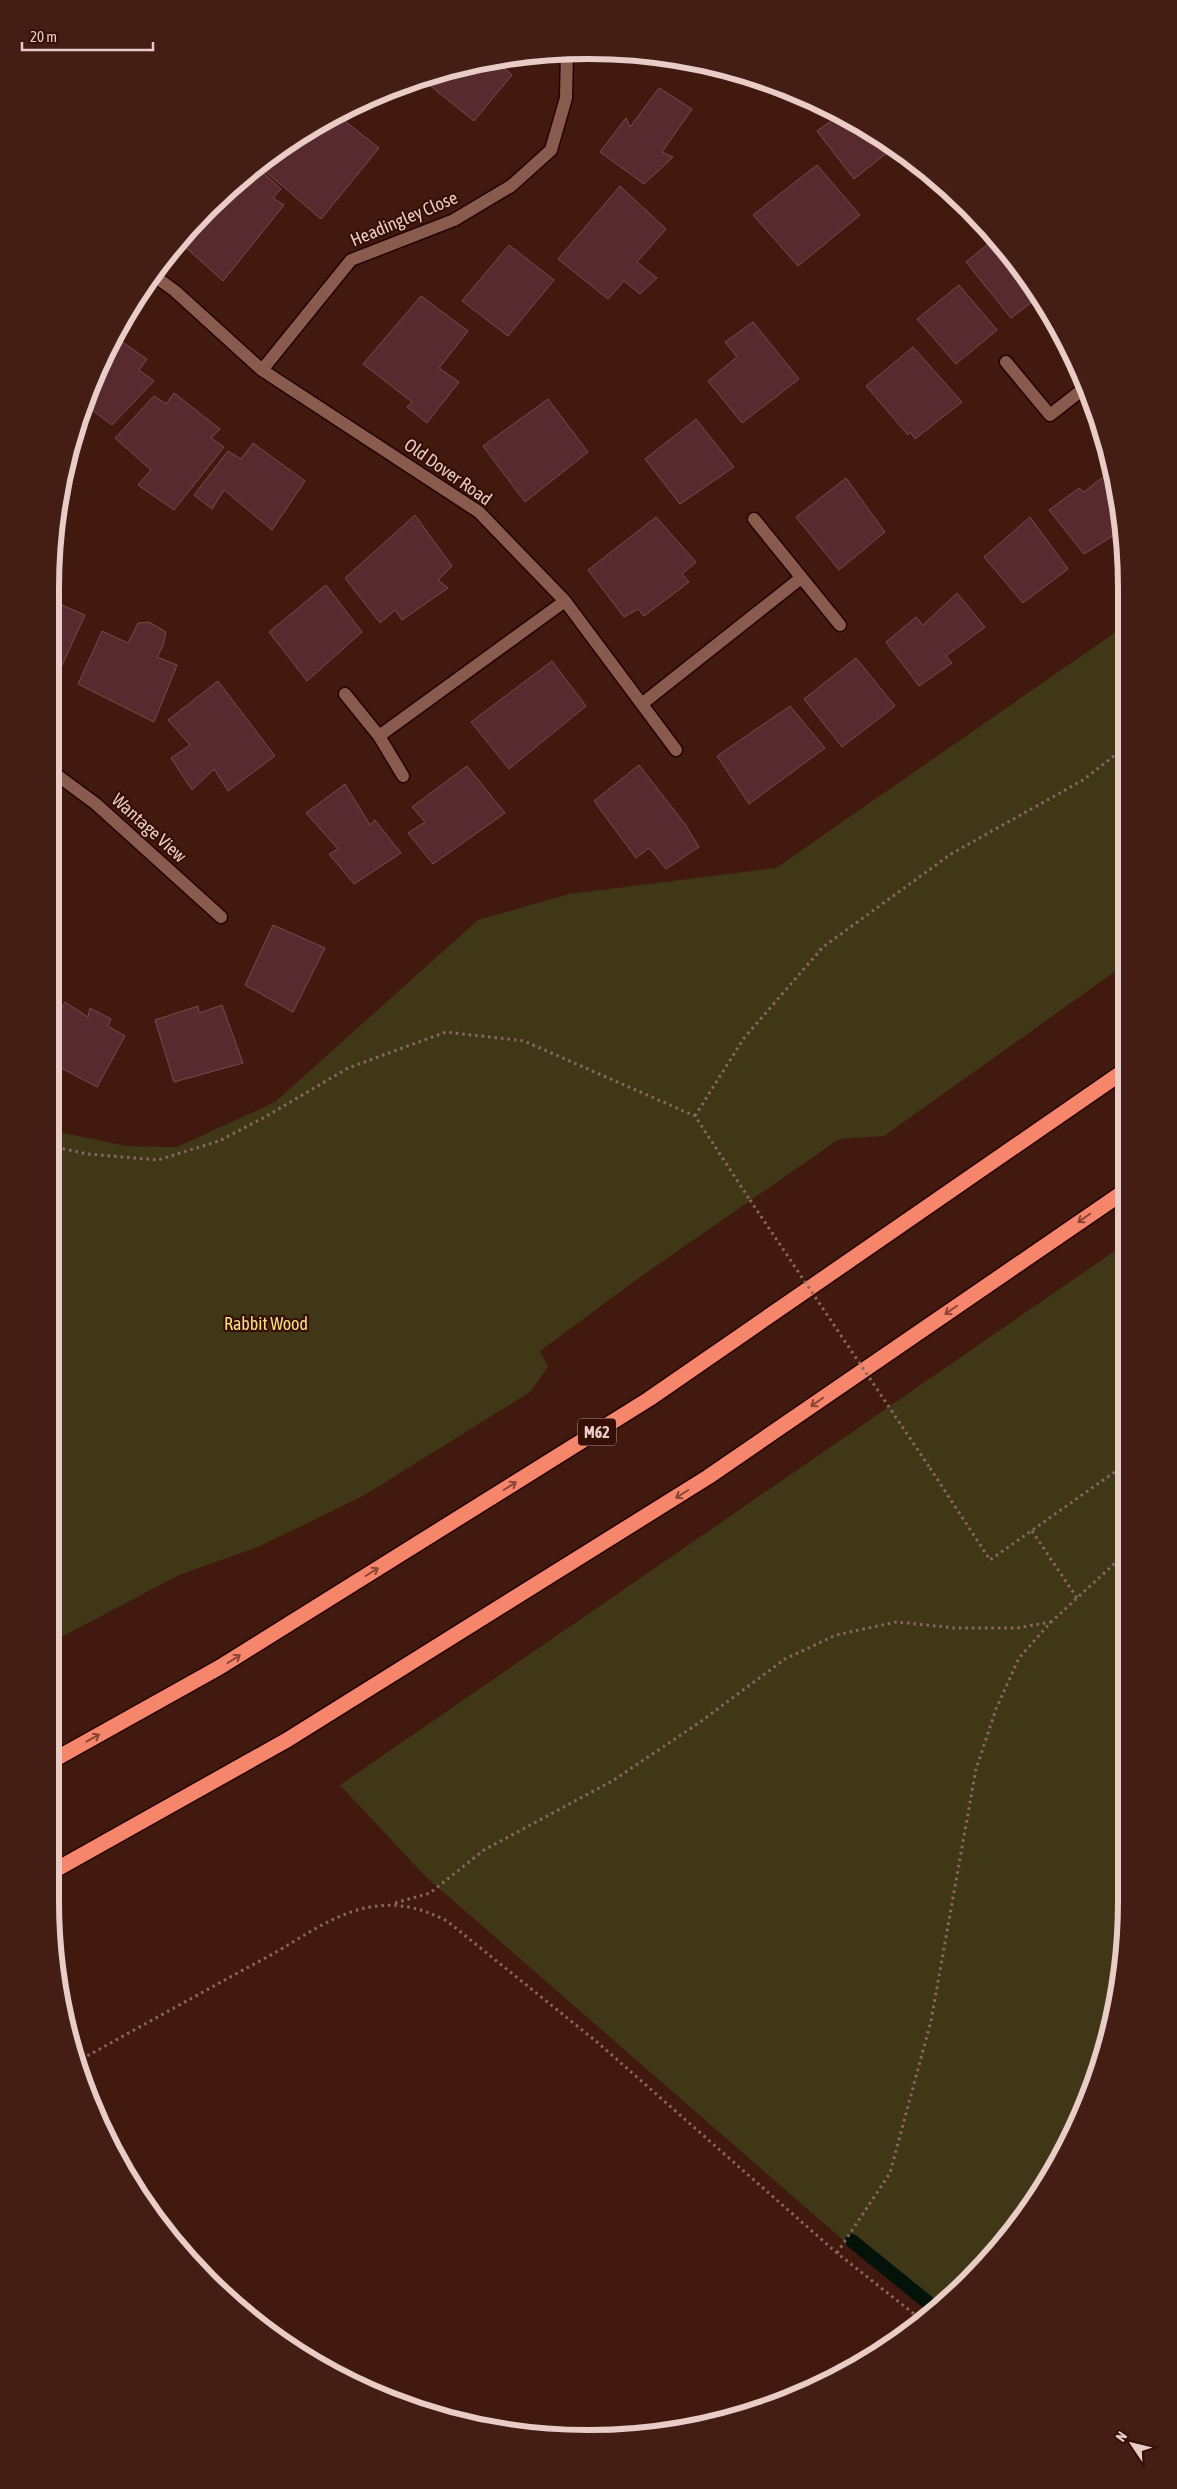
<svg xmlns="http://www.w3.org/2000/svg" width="1177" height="2489" font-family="'Asap Condensed',sans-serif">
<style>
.green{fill:#403717}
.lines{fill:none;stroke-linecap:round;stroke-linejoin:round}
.stream{stroke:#031309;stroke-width:14}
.building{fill:#562a2e;stroke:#7a4a4e}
.minor-casing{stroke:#260200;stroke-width:15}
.highway-casing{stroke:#260200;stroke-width:18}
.path{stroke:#8a685f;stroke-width:3;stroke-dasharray:2.5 4;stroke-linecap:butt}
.minor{stroke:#895a4e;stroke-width:12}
.highway{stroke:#f5866c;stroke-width:15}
.path-bridge{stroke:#8a685f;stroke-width:3;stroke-dasharray:2.5 4;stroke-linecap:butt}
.oneway{stroke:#8c4534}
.labels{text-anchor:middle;stroke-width:4.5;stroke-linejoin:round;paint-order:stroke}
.shield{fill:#360f06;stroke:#b3938c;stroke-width:1}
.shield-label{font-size:16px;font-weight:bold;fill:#e8ccc5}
.street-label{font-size:18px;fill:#e8ccc5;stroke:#360f06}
.park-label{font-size:18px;fill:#f7de80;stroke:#360f06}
.rim{fill:none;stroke:#e8ccc5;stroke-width:6}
</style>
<rect width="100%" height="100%" fill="#41190f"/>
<path class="green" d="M 1123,627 L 1124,965 L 884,1136 L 839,1139 L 636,1280 L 540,1351 L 548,1367 L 530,1392 L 363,1496 L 260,1546 L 179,1575 L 50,1643 L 50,1130 L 126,1146 L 177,1147 L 275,1102 L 478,920 L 569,894 L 776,868 Z
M 1125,1244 L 1127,1901 L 1117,2005 L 1086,2106 L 1036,2199 L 993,2256 L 932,2313 L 873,2266 L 426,1877 L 340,1785 Z"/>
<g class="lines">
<path class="stream" d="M 852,2241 L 936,2309"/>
</g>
<path class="building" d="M 500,59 L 497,62 L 512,75 L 474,121 L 422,79 L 483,60 Z
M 659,88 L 692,109 L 662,152 L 673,157 L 644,184 L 600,152 L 626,118 L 630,127 Z
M 337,115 L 379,148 L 321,219 L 266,172 L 282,155 L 291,140 Z
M 838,116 L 893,148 L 854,179 L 817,131 Z
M 817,165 L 860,215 L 798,266 L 753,215 Z
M 257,167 L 281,189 L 273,198 L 284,205 L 223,281 L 182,244 L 220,198 Z
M 620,186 L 666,229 L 637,262 L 657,278 L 640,294 L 624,281 L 608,299 L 558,259 Z
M 994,239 L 1016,260 L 1037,298 L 1011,318 L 966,262 Z
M 509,245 L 554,280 L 508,336 L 462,301 Z
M 959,285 L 997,330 L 956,364 L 917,319 Z
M 421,296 L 468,331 L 439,368 L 459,382 L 427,423 L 407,407 L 412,402 L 363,364 Z
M 753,322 L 799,379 L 742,423 L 708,381 L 737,357 L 725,342 Z
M 115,337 L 147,359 L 139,370 L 154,381 L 112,425 L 84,404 L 91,383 Z
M 913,347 L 962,402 L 915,439 L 910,432 L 908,435 L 866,386 Z
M 174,393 L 220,429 L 211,438 L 224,447 L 174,510 L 138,485 L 151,470 L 115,438 L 154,396 L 166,404 Z
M 548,399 L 588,452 L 525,502 L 483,446 Z
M 696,419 L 734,467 L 680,504 L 645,459 Z
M 253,443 L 305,481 L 272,530 L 224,490 L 212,509 L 194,495 L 228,451 L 241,459 Z
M 1103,477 L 1118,500 L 1122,518 L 1122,530 L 1084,554 L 1049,510 L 1079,488 L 1084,492 Z
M 846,478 L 885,532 L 839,570 L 796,517 Z
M 415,515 L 452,566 L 438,580 L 448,588 L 402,620 L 395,610 L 380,623 L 345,578 Z
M 656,517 L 696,562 L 682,574 L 689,582 L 644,616 L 638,609 L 624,617 L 588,570 Z
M 1030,517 L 1068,569 L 1023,603 L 984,557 Z
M 326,585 L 362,632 L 307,681 L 269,632 Z
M 957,593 L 985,627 L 946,656 L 952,663 L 919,686 L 886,642 L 916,617 L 923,625 Z
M 50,600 L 85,615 L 59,672 L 50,668 Z
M 149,622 L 166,632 L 163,646 L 157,657 L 177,665 L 154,722 L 78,684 L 102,631 L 128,643 L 138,623 Z
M 856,658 L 895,706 L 842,747 L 804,699 Z
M 552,661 L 586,706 L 509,769 L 471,722 Z
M 218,681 L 275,756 L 228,791 L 214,769 L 192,790 L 171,758 L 190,745 L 168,720 Z
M 790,706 L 825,748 L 749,804 L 717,756 Z
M 639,765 L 685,824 L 699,847 L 666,869 L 649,848 L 636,858 L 594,801 Z
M 467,766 L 505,813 L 433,864 L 408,833 L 425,822 L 412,807 Z
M 345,784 L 370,825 L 375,820 L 401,853 L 354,884 L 329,854 L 338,849 L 306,813 Z
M 273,925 L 325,948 L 293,1012 L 245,985 Z
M 65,1002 L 88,1017 L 90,1008 L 111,1019 L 108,1026 L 125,1036 L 97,1087 L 50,1062 L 50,1029 Z
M 222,1005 L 243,1063 L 174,1082 L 155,1020 L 198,1006 L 199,1013 Z"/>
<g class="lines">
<defs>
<path id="minor" d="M 153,275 L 175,291 L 262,370 L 479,512 L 565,601 L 676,750
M 1006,362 L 1050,415 L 1087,386
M 262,370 L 351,260 L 454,220 L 511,186 L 551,150 L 566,98 L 567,52
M 754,519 L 840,625
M 345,694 L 379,736 L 403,776
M 643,703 L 801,578
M 379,736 L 565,601
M 50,770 L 96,804 L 221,917"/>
<path id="highway" d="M 50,1762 L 220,1667 L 649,1399 L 1124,1071
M 50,1873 L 287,1740 L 708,1477 L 1125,1191"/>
</defs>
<use href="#minor" class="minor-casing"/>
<use href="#highway" class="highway-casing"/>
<path class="path" d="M 695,1116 L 744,1038 L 823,947 L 951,854 L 1083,780 L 1123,749
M 50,1146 L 88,1154 L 158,1160 L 219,1141 L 265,1117 L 348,1068 L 446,1032 L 524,1041 L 695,1116 L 750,1200
M 930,1468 L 990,1560 L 1126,1464
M 1032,1531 L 1077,1598
M 395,1903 L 430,1893 L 484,1850 L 614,1780 L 700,1722 L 785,1659 L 836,1635 L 896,1622 L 956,1628 L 1017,1628 L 1051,1622
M 76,2062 C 140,2027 204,1991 269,1956 C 302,1938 332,1914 370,1907 C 398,1902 422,1908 447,1921 L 597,2042 L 837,2253 L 923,2321
M 837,2253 L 890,2173 L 931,2021 L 976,1769 L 996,1709 L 1019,1658 L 1051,1622 L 1126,1553"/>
<use href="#minor" class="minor"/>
<use href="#highway" class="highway"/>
<path class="path-bridge" d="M 750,1200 L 930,1468"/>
</g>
<defs><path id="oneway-shaft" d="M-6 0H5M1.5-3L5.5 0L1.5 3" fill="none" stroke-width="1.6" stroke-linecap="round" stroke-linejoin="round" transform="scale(1.25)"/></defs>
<g class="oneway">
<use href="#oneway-shaft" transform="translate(1084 1218) rotate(145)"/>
<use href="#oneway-shaft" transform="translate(951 1310) rotate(145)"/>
<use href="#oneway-shaft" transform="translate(817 1402) rotate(145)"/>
<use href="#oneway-shaft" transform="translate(510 1486) rotate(-32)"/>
<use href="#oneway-shaft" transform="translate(682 1494) rotate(148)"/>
<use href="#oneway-shaft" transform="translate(372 1572) rotate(-32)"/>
<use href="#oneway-shaft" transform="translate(234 1659) rotate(-32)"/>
<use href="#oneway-shaft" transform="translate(93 1738) rotate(-29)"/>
</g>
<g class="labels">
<rect class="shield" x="578" y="1418.5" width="38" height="27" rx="4"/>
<g class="shield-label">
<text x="597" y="1438">M62</text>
</g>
<g class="street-label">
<text transform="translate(404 219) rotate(-23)" y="6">Headingley Close</text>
<text transform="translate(448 472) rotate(35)" y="6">Old Dover Road</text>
<text transform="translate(149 828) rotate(42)" y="6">Wantage View</text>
</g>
<g class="park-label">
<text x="266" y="1330">Rabbit Wood</text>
</g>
</g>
<path d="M0 0H1177V2489H0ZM588 59H589A529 529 0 0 1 1118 588V1901A529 529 0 0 1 589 2430H588A529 529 0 0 1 59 1901V588A529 529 0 0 1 588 59Z" fill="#441e15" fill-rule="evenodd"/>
<path class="rim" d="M588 59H589A529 529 0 0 1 1118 588V1901A529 529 0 0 1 589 2430H588A529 529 0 0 1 59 1901V588A529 529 0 0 1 588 59Z"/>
<g transform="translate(1132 2444) rotate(305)" stroke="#360f06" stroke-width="4" paint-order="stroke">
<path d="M0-4L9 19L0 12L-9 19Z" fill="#e8ccc5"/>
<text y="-8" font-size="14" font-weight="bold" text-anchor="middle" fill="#e8ccc5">N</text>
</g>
<path d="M22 42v8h131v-8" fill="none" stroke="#e8ccc5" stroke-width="2.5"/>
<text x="30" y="42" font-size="15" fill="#e8ccc5" stroke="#360f06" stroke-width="4" paint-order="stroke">20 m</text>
</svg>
